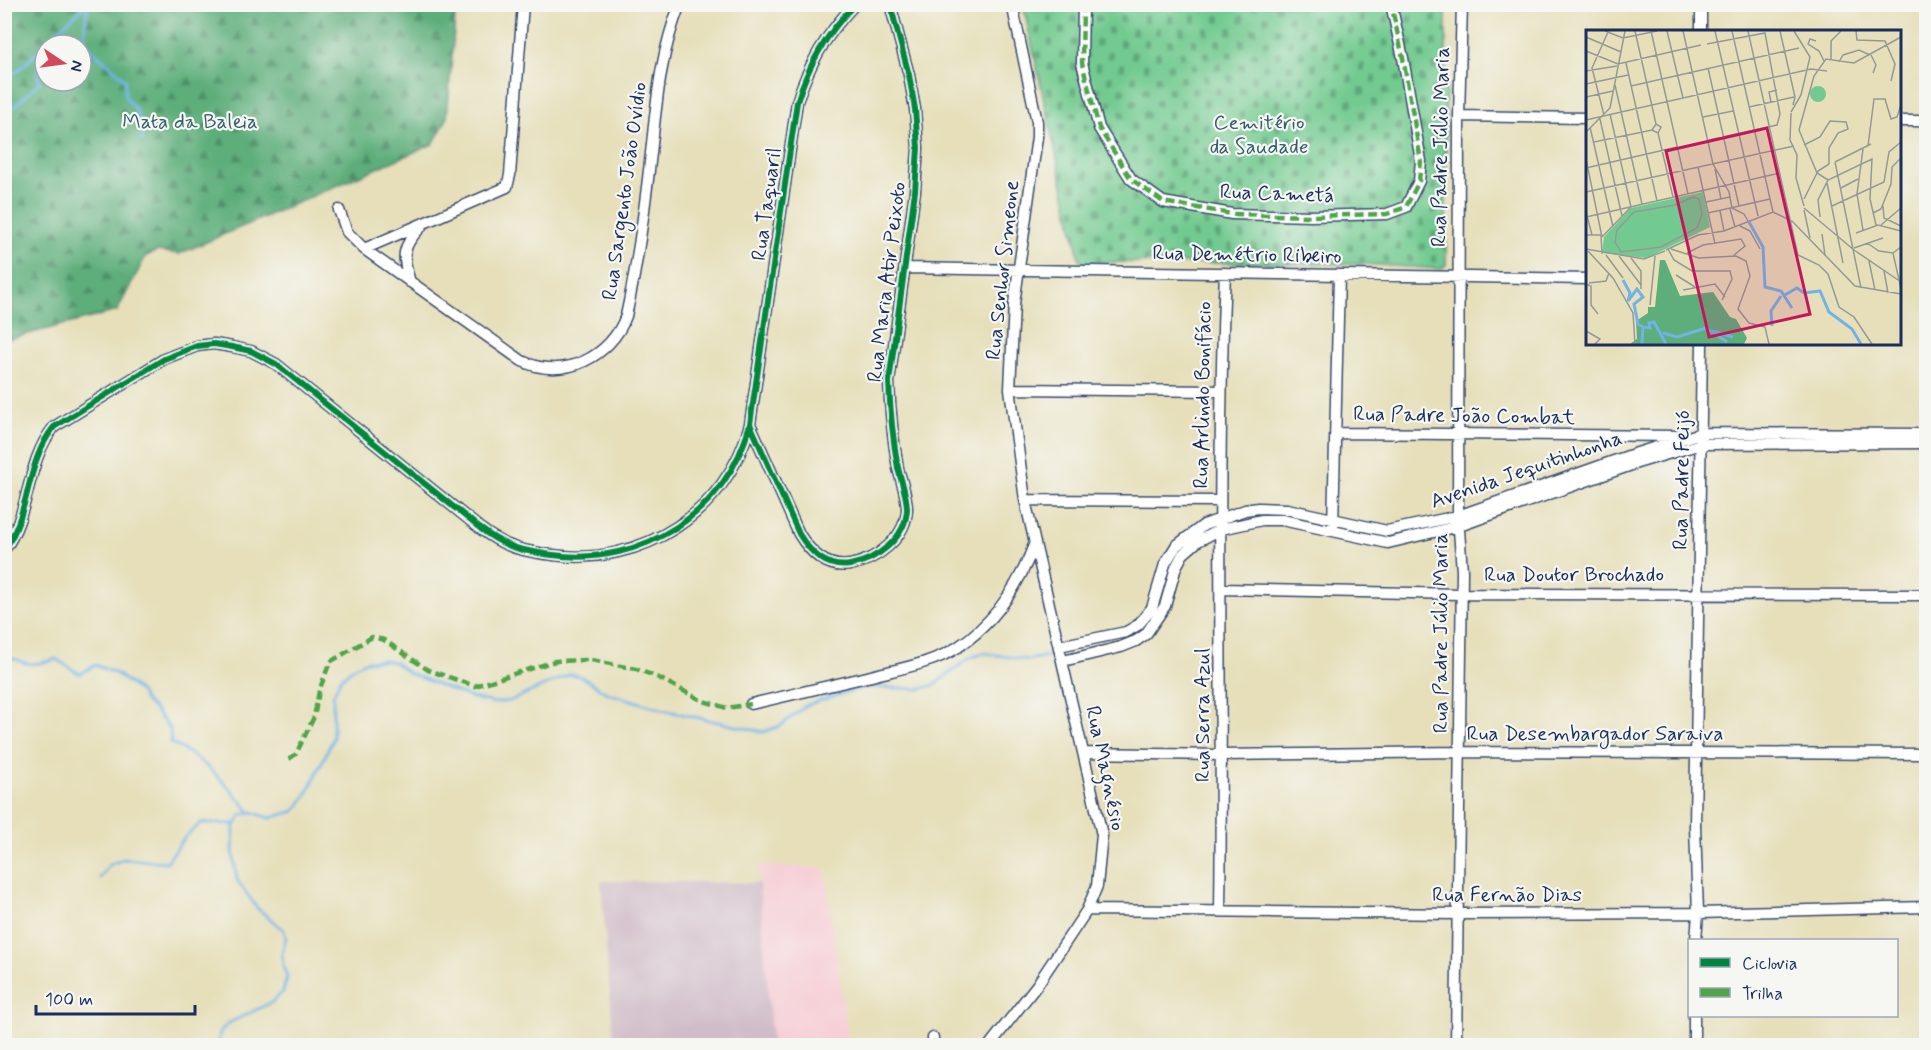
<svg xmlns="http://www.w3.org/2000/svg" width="1931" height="1050" font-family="Mynerve,sans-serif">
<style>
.built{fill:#f6cfd7}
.industrial{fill:#d1bdc9}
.forest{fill:url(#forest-firs);stroke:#3c6e6c;stroke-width:1.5;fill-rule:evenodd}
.cemetery{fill:url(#cemetery-stones);stroke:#467c77;stroke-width:1.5}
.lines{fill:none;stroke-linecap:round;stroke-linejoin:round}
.stream{stroke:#72b3e6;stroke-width:3}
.minor-casing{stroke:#39496c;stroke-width:13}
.minor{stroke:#fff;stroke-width:10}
.quiet{stroke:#4fa44a;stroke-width:4.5;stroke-dasharray:9 4.5;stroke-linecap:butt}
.cycleway-casing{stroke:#f6f6f2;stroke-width:10}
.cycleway{stroke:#00873e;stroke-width:6}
.labels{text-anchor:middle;stroke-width:4.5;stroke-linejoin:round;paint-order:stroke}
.park-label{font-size:21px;fill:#355e6d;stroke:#f6f6f2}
.street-label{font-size:21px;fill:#1b2f5e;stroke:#f6f6f2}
.inset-river{fill:none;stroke:#72b3e6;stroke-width:3}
.inset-road{fill:none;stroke:#959995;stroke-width:1.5}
.view{fill:#c2185b;fill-opacity:0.15;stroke:#c2185b;stroke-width:3}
.inset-edge{fill:none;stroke:#1b2f5e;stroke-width:3}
</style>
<defs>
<pattern id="forest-firs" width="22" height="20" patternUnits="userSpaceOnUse" patternTransform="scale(1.5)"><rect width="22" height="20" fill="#5dae7a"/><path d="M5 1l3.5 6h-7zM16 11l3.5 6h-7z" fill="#4c8e67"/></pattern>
<pattern id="cemetery-stones" width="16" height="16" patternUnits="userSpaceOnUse" patternTransform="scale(1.5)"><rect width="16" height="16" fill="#72ca90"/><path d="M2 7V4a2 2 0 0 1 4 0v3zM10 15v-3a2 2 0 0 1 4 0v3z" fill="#5da479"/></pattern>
</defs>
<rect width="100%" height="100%" fill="#f6f6f2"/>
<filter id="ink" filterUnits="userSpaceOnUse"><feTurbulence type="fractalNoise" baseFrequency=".0167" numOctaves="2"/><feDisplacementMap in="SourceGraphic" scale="12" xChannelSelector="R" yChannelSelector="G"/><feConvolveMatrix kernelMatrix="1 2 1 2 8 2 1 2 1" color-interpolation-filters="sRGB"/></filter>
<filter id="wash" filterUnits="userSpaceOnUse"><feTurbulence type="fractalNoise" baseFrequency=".008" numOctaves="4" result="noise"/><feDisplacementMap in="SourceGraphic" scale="24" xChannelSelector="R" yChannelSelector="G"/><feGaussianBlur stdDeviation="1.35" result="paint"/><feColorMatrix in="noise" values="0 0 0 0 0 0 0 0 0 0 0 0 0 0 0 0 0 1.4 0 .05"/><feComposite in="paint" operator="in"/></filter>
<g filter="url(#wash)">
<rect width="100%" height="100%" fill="#e6dfba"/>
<path class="built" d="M 758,866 L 825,868 L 849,1045 L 772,1045 Z"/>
<path class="industrial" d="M 601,881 L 759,883 L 772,1045 L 746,1045 L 745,1043 L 726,1046 L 614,1045 Z"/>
<path class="forest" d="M 5,4 L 456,5 L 447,119 L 433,144 L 179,254 L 157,251 L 146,256 L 117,311 L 5,340 ZM 45,45 L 81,45 L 81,81 L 45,81 Z"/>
<path class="cemetery" d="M 1023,5 L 1446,5 L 1446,265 L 1441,269 L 1364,264 L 1080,262 Z"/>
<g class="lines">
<path class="stream" d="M 88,4 C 87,15 83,28 85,39 C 87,51 116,67 125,80 L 125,97 L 136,110 L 142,132 L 142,140
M 47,45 L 57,31 L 87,4
M 4,78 C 9,75 14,74 18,70 C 28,63 34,54 45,46
M 4,116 L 39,83 L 37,71 L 45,54
M 4,658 C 13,657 17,660 25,663 C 35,665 47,662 56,659 L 80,674 L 95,665 L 117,674 L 140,692 L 146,703 L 152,707 L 170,729 L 171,743 C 206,760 226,784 251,813
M 100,878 L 109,865 L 124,859 L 167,862 L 184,838 L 201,823 L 236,824
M 218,1046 L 220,1032 L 229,1023 L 272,1002 L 283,992 L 287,977 L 283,966 L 282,952 L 286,938 L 284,930 L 257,908 L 237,880 L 233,852 L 234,828 L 241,815 L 252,812 L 270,818 L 295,811 L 306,796 L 333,739 L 333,696 L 340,679 L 354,667 L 366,661 L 382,660 L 394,662 L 409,673 L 469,697 L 494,703 L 510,701 L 571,674 L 582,677 L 607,693 L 668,711 L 763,732 L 780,726 L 807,705 L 850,691 L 867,687 L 921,689 L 934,685 L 970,658 L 984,653 L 1028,660 L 1048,656"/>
</g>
</g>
<g filter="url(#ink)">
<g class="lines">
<defs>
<path id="minor" d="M 1083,4 L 1082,63 L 1099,128 L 1131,179 L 1163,202 L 1232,214 L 1311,216 L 1387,214 L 1406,207 L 1419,181 L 1421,161 L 1403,58 L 1391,4
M 1701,32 L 1701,4
M 1459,116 L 1588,118
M 1900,121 L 1926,121
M 339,210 L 347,232 L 364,249 L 522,361 C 563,381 611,357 626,316 C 638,262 645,207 651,153 C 657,99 660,55 680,4
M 364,249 L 507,187 L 510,175 L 523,4
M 905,268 L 1588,279
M 410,282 C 402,256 401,247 421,227
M 1010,389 L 1220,391
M 750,424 L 799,534 C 810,552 826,569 850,565 C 877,560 906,538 907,509 C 907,495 901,481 898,468 C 893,440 890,411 889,382 L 915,191 L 918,148 L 915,109 L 909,75 L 890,4
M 1336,433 L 1678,436
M 1025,500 L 1220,501
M 1333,527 L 1339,275
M 4,550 C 31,513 25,463 54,427 L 164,359 L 197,346 L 214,344 L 232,347 L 251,351 L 276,364 L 481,529 C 489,535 498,541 508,545 C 521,551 538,553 553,555 C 642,567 728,512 750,424 L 797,102 C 808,65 827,33 855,4
M 1221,589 L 1460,594 L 1926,595
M 1059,646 L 1126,632 L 1138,625 L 1152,608 L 1165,564 L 1176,546 L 1204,525 L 1245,510 L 1258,508 L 1287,509 L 1387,531 L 1458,516 L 1634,454 L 1701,433 L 1926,434
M 1063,661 L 1121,647 L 1136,641 L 1146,634 L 1165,606 L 1176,567 L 1183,554 L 1198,541 L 1221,529 L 1262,520 L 1282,520 L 1388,543 L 1459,526 L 1637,463 L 1701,444 L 1926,443
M 751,704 C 789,695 828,686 867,677 C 897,669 932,664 958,647 C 994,623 1019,585 1034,545
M 1083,753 L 1222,755 L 1460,752 L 1926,754
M 1087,910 L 1459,914 L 1698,913 L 1926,907
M 1220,911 C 1223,699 1216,486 1225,273
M 1696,940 L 1698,913 L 1695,826 L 1702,344
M 933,1046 L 933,1038
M 989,1046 L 1037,985 L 1087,910 L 1097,886 L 1102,835 L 1025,500 L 1010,389 L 1014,304 L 1037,137 L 1037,122 L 1012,4
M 1456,1046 L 1462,571 L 1458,516 L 1459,116 L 1462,4
M 1694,1046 L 1694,1016"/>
</defs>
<use href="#minor" class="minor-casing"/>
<use href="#minor" class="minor"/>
<path class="quiet" d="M 1083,4 L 1082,63 L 1099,128 L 1131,179 L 1163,202 L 1232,214 L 1311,216 L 1387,214 L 1406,207 L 1419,181 L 1421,161 L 1403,58 L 1391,4
M 289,759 L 296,754 L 314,717 L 319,691 L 330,662 L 372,637 L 384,640 L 428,670 L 475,686 L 555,661 L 591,660 L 636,669 L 657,677 L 703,701 L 727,708 L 751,704"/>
<defs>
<path id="cycleway" d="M 750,424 L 799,534 C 810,552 826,569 850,565 C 877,560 906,538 907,509 C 907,495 901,481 898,468 C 893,440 890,411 889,382 L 915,191 L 918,148 L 915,109 L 909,75 L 890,4
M 4,550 C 31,513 25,463 54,427 L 164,359 L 197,346 L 214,344 L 232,347 L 251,351 L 276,364 L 481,529 C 489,535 498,541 508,545 C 521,551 538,553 553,555 C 642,567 728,512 750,424 L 797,102 C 808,65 827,33 855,4"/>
</defs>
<use href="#cycleway" class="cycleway-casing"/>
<use href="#cycleway" class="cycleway"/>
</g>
</g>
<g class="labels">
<g class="park-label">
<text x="190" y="128">Mata da Baleia</text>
<text x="1259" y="129">Cemitério<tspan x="1259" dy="24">da Saudade</tspan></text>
</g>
<g class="street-label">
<text transform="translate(1440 147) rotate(-89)" y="7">Rua Padre Júlio Maria</text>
<text transform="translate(624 191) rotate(-82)" y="7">Rua Sargento João Ovídio</text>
<text transform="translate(1277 193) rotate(2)" y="7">Rua Cametá</text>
<text transform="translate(766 204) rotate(-82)" y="7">Rua Taquaril</text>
<text transform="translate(1247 254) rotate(1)" y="7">Rua Demétrio Ribeiro</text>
<text transform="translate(1002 270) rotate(-84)" y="7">Rua Senhor Simeone</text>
<text transform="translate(886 282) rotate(-83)" y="7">Rua Maria Atir Peixoto</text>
<text transform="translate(1202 395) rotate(-89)" y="7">Rua Arlindo Bonifácio</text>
<text transform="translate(1464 415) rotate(1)" y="7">Rua Padre João Combat</text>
<text transform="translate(1526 469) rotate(-19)" y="7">Avenida Jequitinhonha</text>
<text transform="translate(1681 480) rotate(-89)" y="7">Rua Padre Feijó</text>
<text x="1574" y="581">Rua Doutor Brochado</text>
<text transform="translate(1440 633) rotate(-90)" y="7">Rua Padre Júlio Maria</text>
<text transform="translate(1202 715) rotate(-90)" y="7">Rua Serra Azul</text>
<text x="1595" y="740">Rua Desembargador Saraiva</text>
<text transform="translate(1106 768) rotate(78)" y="7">Rua Magnésio</text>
<text x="1507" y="901">Rua Fernão Dias</text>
</g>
</g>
<g transform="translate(1586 30)">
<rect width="315" height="315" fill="#e6dfba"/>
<path d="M 74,230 L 79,230 L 94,266 L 127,262 L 144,287 L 150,289 L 161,308 L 158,314 L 44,314 L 51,309 L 50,291 L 62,283 L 62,277 L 69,277 Z" fill="#5dae7a"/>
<path d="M 117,162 L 124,197 L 61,228 L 16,223 L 18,207 L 45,178 Z" fill="#72ca90"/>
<path d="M224 64a8 8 0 1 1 16 0a8 8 0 1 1-16 0Z" fill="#72ca90"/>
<path class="inset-river" d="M 163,192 L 177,217 L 179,257 L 195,261 L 206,278M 37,250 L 44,263 L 42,271 L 51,259 L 57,267 L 48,274 L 52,294 L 57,297 L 56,314M 197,266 L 211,258 L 218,263 L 234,261 L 243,282 L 266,299 L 275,314M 186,296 L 185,281 L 195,266M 57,297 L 64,298 L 63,293 L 68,292 L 80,314M 126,301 L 147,307M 77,303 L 91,307 L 120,298 L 141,312"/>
<path class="inset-road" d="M 19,1 L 37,8 L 71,1M 49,1 L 70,94M 65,1 L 102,164M 81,1 L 97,68M 97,1 L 127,134 L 143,162 L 146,178 L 158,184 L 162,191M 129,1 L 172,186M 146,1 L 187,182M 162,1 L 212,225 L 233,235 L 242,244 L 253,277 L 268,287 L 286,314M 194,1 L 209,67 L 207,75M 270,1 L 271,10 L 299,11 L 309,34 L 305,51M 0,7 L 35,22M 230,11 L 224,9 L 222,14 L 233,21 L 238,31M 121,14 L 179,3 L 194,84 L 191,95 L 123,110M 0,21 L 32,34 L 115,15M 285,25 L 290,35 L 287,43M 245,29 L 245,11 L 255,1M 253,32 L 257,25 L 273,20 L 284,25M 40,33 L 71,171M 122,38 L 153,176M 0,41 L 31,36M 0,54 L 42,45M 29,55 L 56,174M 45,56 L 213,18M 0,67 L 27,61M 185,72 L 183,62 L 191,60M 163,77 L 208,67M 205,82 L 215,65 L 224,27 L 208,1M 205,83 L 204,110 L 211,125 L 210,148 L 218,176M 18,85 L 6,38 L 22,2M 117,87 L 147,81M 14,89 L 36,186M 0,90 L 225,39 L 241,41M 4,97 L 27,197M 0,102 L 24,78 L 39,1M 72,103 L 87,167M 8,112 L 66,100 L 72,103 L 75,97 L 70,94 L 66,100M 218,115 L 234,107 L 244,91 L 260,92 L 262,99 L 252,103 L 243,118 L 243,134M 282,116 L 288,69 L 299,69 L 305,89 L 311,87 L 315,75M 277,119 L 271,164 L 277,200M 0,129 L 16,207M 249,132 L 275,258M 249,132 L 285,114M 112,137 L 129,214M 0,138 L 91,117M 129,139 L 135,169M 242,150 L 231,143 L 213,100 L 228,46 L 240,29 L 268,33 L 315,7M 241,153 L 257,233M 255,158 L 272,149M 0,162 L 208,116M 107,167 L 113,169 L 116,184 L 111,198 L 75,217 L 35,222 L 29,212 L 31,200 L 48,182 L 89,175 ZM 218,169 L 232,141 L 243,134M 120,172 L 144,167M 246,176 L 298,152 L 303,122 L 315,112M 297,176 L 298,188 L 315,196M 218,178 L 268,220 L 315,252M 144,179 L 149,197M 218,180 L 224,208M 134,181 L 138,201M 0,182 L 6,205M 122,183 L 184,169M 287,183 L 295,179 L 305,154 L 306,137 L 315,128M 0,187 L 194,143M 234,187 L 232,170 L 242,150 L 286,129 L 284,169 L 290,195M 295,195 L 315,178M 154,196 L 164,201 L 174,219M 270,203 L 292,195 L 315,201M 236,204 L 239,225M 0,205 L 15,205 L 16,224M 16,207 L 45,177 L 24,84M 281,213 L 293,221 L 307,223 L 315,217M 268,218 L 297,208M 0,219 L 58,229 L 79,221M 82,219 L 88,230 L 106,241 L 144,241 L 146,249 L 136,270M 85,219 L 113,228 L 150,226 L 160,231 L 164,246 L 152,279 L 163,293 L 179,297 L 183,314M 80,220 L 112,205 L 138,201 L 187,182 L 206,191 L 269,256 L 315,264M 2,221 L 27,248 L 47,283 L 49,314M 101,223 L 117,215 L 155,209 L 159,216 L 148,225M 307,223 L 315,259M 20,225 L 37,248M 33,226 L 55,255M 45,228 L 55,241 L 55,259M 283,231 L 289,260M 298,241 L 302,263M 90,245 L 109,257M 3,253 L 20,251 L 23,243M 0,254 L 5,256 L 5,275 L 12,284M 97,260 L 129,254 L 139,267M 64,275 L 69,226M 0,301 L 14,309 L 9,314"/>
<path class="view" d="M 181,98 L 224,284 L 123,307 L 80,121 Z"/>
<rect width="315" height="315" class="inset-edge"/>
</g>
<rect width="1931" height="1050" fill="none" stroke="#f6f6f2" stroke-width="24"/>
<rect x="1688" y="939" width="210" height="78" fill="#f6f6f2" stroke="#9ea6b7" stroke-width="1.5"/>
<rect x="1700" y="958" width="30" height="9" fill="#00873e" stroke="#9ea6b7" stroke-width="1.5"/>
<text x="1742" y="969" font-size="18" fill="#1b2f5e">Ciclovia</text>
<rect x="1700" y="988" width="30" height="9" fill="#4fa44a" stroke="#9ea6b7" stroke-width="1.5"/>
<text x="1742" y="999" font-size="18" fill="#1b2f5e">Trilha</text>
<g transform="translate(63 63) rotate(103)"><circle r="28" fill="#f6f6f2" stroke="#9ea6b7" stroke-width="1.5"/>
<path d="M0-4.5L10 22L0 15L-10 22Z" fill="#d1495b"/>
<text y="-9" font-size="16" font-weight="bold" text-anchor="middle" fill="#1b2f5e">N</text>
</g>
<path d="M36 1005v9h159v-9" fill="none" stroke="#1b2f5e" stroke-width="3"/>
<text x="45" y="1005" font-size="18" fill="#1b2f5e" stroke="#f6f6f2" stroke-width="4.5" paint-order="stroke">100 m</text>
</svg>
